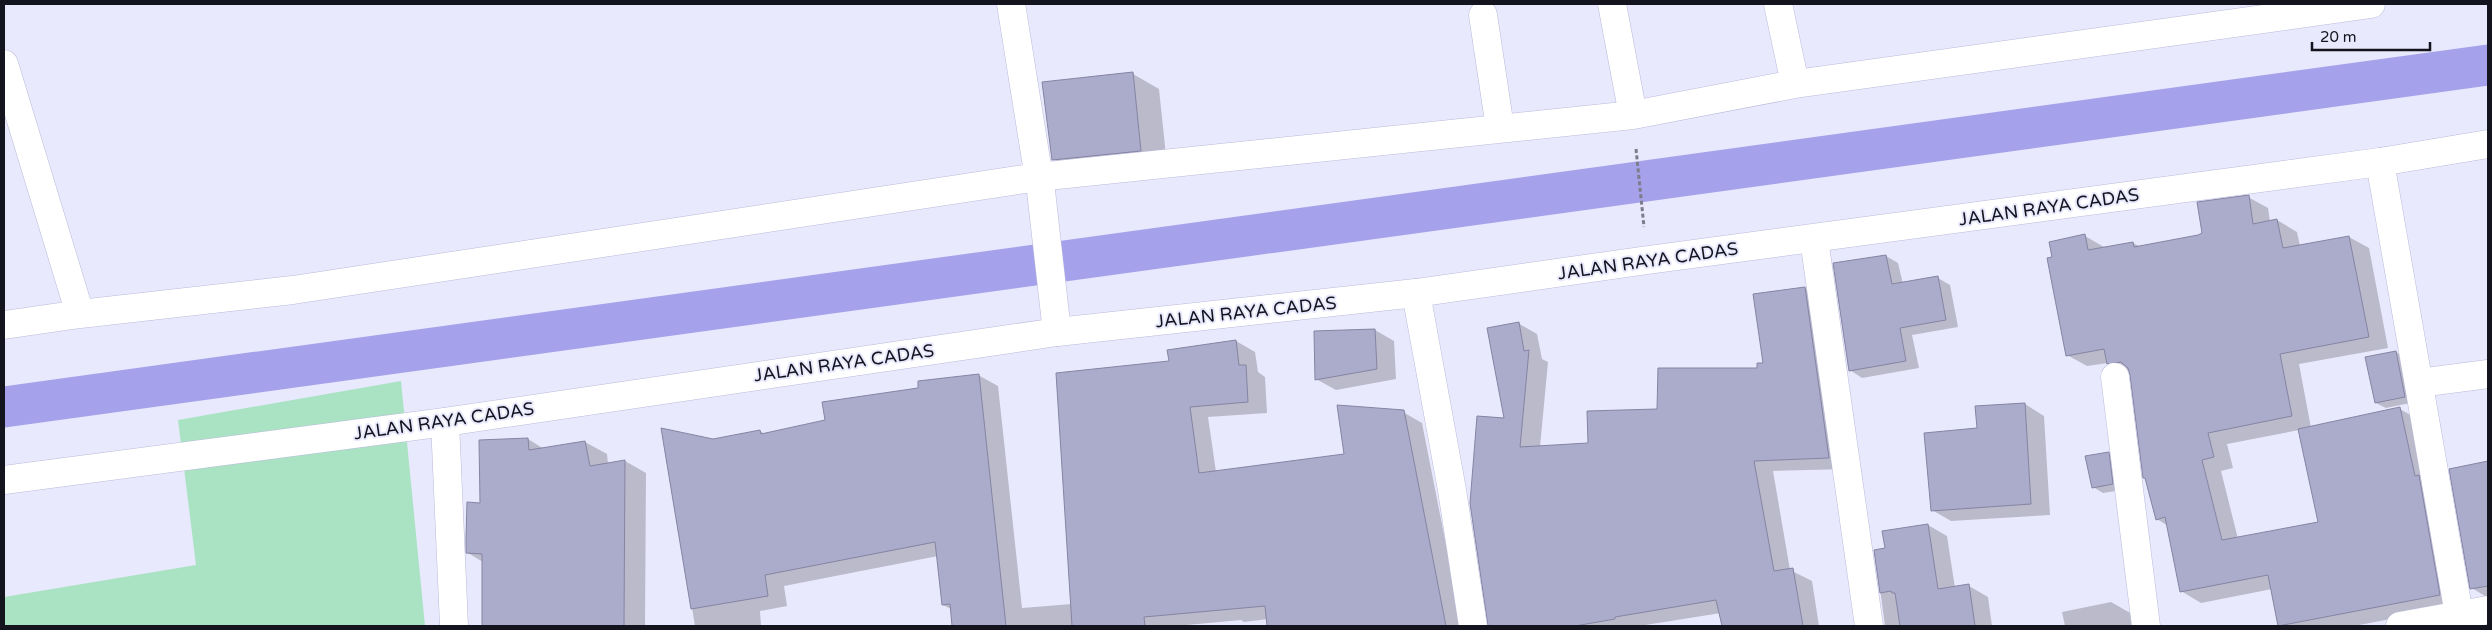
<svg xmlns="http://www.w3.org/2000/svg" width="2492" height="630" font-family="'Varela Round',sans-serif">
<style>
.green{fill:#a9e3c3}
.shadow{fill:#0003;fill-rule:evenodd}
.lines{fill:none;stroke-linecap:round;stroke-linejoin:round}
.canal{stroke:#a5a2eb;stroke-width:41}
.building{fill:#ababcb;stroke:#8584a3}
.street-casing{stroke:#babada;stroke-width:29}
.secondary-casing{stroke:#babada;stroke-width:29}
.path{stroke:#7c7c8b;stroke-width:3;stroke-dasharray:4 2.5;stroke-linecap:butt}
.street{stroke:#fff;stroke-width:28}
.secondary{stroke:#fff;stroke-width:28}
.labels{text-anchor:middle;stroke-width:4;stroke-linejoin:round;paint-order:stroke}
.street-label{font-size:18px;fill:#14141f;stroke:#e9e9fd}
</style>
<rect width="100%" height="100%" fill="#e9e9fd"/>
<path class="green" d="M 401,381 L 425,626 L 4,626 L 4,597 L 196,565 L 178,420 Z"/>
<path class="shadow" d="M 1133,74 L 1159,89 L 1167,165 L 1079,174 L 1053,159 Z
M 2248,197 L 2268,208 L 2270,222 L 2277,220 L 2297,232 L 2300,246 L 2349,237 L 2369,248 L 2388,348 L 2299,364 L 2311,428 L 2400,409 L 2419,420 L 2459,606 L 2354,626 L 2280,626 L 2272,589 L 2201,603 L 2181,591 L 2168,526 L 2157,519 L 2131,373 L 2128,374 L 2108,363 L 2087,366 L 2067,355 L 2054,258 L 2085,236 L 2104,247 L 2133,243 L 2141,247 L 2198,236 ZM 2299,430 L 2319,523 L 2238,539 L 2221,471 L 2233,468 L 2227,444 Z
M 1886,256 L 1898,263 L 1903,284 L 1938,278 L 1950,285 L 1958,327 L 1912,335 L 1919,368 L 1862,378 L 1850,370 Z
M 1805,288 L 1824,299 L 1847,469 L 1773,471 L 1790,570 L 1812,581 L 1819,626 L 1723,626 L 1721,613 L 1639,626 L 1489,626 L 1505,420 L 1518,323 L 1537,334 L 1542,359 L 1548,362 L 1540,447 L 1589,445 L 1658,410 L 1758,369 L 1764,364 Z
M 1375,330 L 1394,341 L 1396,379 L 1336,390 L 1316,379 L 1315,332 Z
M 1236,341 L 1255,352 L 1258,372 L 1265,377 L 1267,413 L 1208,417 L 1216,472 L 1345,455 L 1403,412 L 1422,423 L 1462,626 L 1352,626 L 1349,609 L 1244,622 L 1241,620 L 1176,626 L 953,626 L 951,609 L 943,605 L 938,556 L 784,586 L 787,606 L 760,611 L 761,626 L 695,626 L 663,430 L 713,441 L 760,431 L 765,434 L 826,421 L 920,389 L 978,375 L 998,386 L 1022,608 L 1072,604 L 1170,362 Z
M 2396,352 L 2406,358 L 2415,402 L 2386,408 L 2376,403 Z
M 2025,404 L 2044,416 L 2050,515 L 1951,521 L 1932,510 L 1978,429 Z
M 528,439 L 544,449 L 585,442 L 607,454 L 608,464 L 625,461 L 646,473 L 645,626 L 483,626 L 483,562 L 468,553 L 482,504 Z
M 2108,453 L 2118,459 L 2122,490 L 2103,493 L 2093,487 Z
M 2488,462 L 2488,598 L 2472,588 L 2451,470 Z
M 1928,525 L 1947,536 L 1955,588 L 1969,586 L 1988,597 L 1992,626 L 1885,626 L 1875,551 L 1886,549 Z
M 2111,602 L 2139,618 L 2141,626 L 2065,626 L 2062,612 Z"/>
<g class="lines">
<path class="canal" d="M 4,407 L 2488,65"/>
</g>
<path class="building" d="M 1133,72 L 1141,151 L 1052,160 L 1042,82 Z
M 2249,195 L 2253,224 L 2277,219 L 2283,248 L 2349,236 L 2369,337 L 2280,354 L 2292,416 L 2208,433 L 2214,457 L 2202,460 L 2222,540 L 2318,522 L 2298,429 L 2400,407 L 2415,476 L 2419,475 L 2440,595 L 2278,626 L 2268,575 L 2180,592 L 2165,517 L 2156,520 L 2145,478 L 2143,478 L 2130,375 L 2128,368 L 2121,362 L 2107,364 L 2104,349 L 2066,356 L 2047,258 L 2052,257 L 2049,242 L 2085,234 L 2088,250 L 2133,242 L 2134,247 L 2198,235 L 2202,233 L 2197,202 Z
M 1886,255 L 1892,284 L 1938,276 L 1946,320 L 1900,328 L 1906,361 L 1849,371 L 1833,263 Z
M 1805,287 L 1829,458 L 1754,461 L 1774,571 L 1793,568 L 1803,626 L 1722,626 L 1716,600 L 1615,617 L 1615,619 L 1575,626 L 1488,626 L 1470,503 L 1477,416 L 1504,418 L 1487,328 L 1519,322 L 1524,351 L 1529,350 L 1520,447 L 1588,443 L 1587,411 L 1657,409 L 1658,368 L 1757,368 L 1757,363 L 1763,363 L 1753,294 Z
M 1375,329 L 1377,369 L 1315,380 L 1314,331 Z
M 1236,340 L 1239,365 L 1246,365 L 1248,402 L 1190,407 L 1199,473 L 1344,454 L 1337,405 L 1404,410 L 1446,626 L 1267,626 L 1265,606 L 1144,617 L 1145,626 L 1072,626 L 1056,373 L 1169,361 L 1167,350 Z
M 2396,351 L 2405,397 L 2375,403 L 2365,357 Z
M 979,374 L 1006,626 L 952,626 L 950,604 L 942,605 L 935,542 L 765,575 L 768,596 L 691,609 L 661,428 L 713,439 L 760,430 L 761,434 L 825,420 L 822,402 L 918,388 L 918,381 Z
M 2025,403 L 2031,504 L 1931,511 L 1924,433 L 1977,428 L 1975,406 Z
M 528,438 L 529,450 L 585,441 L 590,466 L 625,460 L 624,626 L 482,626 L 482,554 L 466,553 L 466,538 L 467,502 L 480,503 L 479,440 Z
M 2109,452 L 2113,484 L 2092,488 L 2085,456 Z
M 2488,461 L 2488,586 L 2470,589 L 2449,469 Z
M 1928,524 L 1938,589 L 1969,584 L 1975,626 L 1900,626 L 1895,593 L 1892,593 L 1891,591 L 1880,593 L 1874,550 L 1885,548 L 1882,531 Z"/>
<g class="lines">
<defs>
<path id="street" d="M 1011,4 L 1041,191 L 1057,332
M 1612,4 L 1633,115
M 1778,4 L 1795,84
M 1483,15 L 1500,128
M 4,64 L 80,314
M 2380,162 L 2461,626
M 1814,239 L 1869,626
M 1416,293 L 1452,490 L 1473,626
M 4,325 L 80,314 L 293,290 L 1038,177 L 1633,115 L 1795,84 L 2371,4
M 2115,377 L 2146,626
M 2419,383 L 2488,374
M 445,422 L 454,626
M 2400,626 L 2488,610"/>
<path id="secondary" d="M 4,480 L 445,422 L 1057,332 L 1416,293 L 1648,260 L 2380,162 L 2488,144"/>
</defs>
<use href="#street" class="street-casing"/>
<use href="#secondary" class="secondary-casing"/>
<path class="path" d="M 1636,149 L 1644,227"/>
<use href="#street" class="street"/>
<use href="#secondary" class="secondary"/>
</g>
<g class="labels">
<g class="street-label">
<text transform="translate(2049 207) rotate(-8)" y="6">JALAN RAYA CADAS</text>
<text transform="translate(1648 261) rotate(-8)" y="6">JALAN RAYA CADAS</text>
<text transform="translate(1246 312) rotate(-6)" y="6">JALAN RAYA CADAS</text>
<text transform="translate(844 363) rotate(-8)" y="6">JALAN RAYA CADAS</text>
<text transform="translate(444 421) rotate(-8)" y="6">JALAN RAYA CADAS</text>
</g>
</g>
<rect width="2492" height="630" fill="none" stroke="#14141f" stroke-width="10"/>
<path d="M2312 42v8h118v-8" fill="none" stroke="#14141f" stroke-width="2.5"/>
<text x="2320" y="42" font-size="15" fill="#14141f" stroke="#e9e9fd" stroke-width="4" paint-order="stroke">20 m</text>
</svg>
